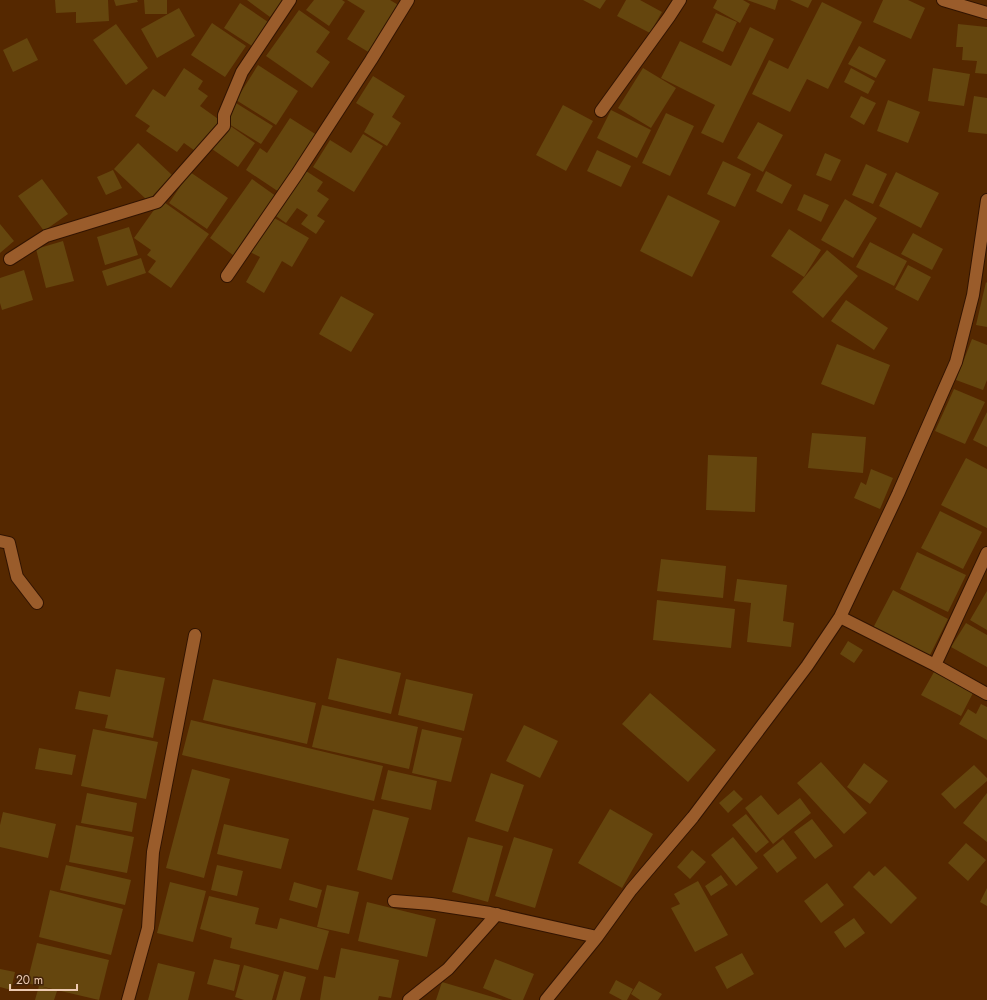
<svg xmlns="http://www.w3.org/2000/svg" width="987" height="1000" font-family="Jost,sans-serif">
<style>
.building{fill:#65460e}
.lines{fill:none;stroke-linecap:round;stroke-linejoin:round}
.minor-casing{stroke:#321400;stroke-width:14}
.minor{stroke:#9a5c2b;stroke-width:12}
</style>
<rect width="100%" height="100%" fill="#552800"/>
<path class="building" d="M 55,0 L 108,0 L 109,21 L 76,23 L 76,12 L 56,13 Z
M 114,0 L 137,0 L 138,2 L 116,6 Z
M 144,0 L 167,0 L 167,14 L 145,14 Z
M 247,0 L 283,0 L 270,17 Z
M 314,0 L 342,0 L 345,2 L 329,26 L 306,10 Z
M 347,0 L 390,0 L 400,6 L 370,53 L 347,39 L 365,11 Z
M 583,0 L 606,0 L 600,9 Z
M 626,0 L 640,0 L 662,12 L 650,33 L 617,16 Z
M 717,0 L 743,0 L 750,4 L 740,23 L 713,8 Z
M 747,0 L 778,0 L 775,10 Z
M 790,0 L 812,0 L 808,8 Z
M 883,0 L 908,0 L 925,8 L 911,39 L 873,22 Z
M 822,2 L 862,22 L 828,89 L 807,79 L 790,112 L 752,94 L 769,60 L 788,69 Z
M 240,3 L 268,22 L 252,46 L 224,28 Z
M 179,8 L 195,36 L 157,58 L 141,29 Z
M 299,10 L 330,32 L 316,52 L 330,62 L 312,88 L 266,56 Z
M 716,13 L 737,22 L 723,52 L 702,42 Z
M 212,23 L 246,46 L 225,77 L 191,55 Z
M 116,24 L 148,68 L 126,85 L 93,40 Z
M 958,24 L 987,27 L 987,74 L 975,73 L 977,61 L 962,60 L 963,47 L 956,47 Z
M 750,27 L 774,39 L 723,143 L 701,133 L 715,105 L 661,78 L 680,41 L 731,66 Z
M 27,38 L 38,60 L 13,72 L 3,50 Z
M 859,46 L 886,60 L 876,78 L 848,64 Z
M 258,65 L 298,91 L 276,125 L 236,100 Z
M 184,68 L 203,81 L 198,89 L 208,96 L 200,106 L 221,121 L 198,153 L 184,143 L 177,152 L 146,131 L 150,126 L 135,116 L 153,89 L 165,97 Z
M 643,68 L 676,88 L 651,128 L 618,108 Z
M 851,68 L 875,81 L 868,94 L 844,82 Z
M 933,68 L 970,74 L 964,106 L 928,101 Z
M 373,76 L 405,96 L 392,117 L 401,123 L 387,146 L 364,132 L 374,114 L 356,103 Z
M 861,96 L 876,103 L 864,125 L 850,117 Z
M 974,96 L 987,98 L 987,134 L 968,132 Z
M 888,100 L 920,112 L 908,143 L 877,131 Z
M 236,103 L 273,126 L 261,144 L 224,121 Z
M 563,105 L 593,121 L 566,171 L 536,155 Z
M 611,110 L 651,130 L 637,158 L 597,138 Z
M 666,113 L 694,126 L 670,176 L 642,163 Z
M 290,118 L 320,137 L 282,194 L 246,170 L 260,148 L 267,153 Z
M 758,122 L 783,135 L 763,172 L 737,158 Z
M 229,125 L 255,143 L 238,167 L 212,149 Z
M 363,134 L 383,146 L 354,192 L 313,167 L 330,140 L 351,153 Z
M 138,143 L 172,175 L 148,201 L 114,169 Z
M 597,150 L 631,166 L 621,187 L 587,171 Z
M 825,153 L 841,160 L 831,181 L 816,175 Z
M 723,161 L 751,174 L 735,207 L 707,194 Z
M 866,164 L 887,174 L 873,204 L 852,195 Z
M 303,169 L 323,182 L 317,191 L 329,199 L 317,216 L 325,221 L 316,234 L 301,224 L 308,215 L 297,208 L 286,223 L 273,214 Z
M 113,170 L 122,188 L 106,195 L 97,177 Z
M 766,171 L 792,185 L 782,204 L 756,191 Z
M 190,172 L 228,198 L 207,229 L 169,203 Z
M 896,172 L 939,193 L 921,228 L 879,206 Z
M 42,179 L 68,214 L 44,231 L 18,196 Z
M 252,179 L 280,199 L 237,258 L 210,238 Z
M 804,194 L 829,205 L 821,222 L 797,210 Z
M 668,195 L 720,221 L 692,277 L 640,251 Z
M 845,199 L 877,218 L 853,258 L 821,240 Z
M 161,200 L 209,234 L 171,288 L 148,272 L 156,261 L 147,255 L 151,250 L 134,238 Z
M 271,216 L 309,238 L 292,267 L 282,261 L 264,293 L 246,282 L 260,257 L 250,252 Z
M 0,224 L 14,241 L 0,253 Z
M 129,227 L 138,255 L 105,265 L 97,237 Z
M 789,229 L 821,250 L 804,277 L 771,256 Z
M 913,233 L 943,249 L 932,270 L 901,254 Z
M 63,241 L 74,281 L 46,288 L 36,249 Z
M 870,242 L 907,261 L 894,286 L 856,267 Z
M 827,250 L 858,276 L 823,318 L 792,292 Z
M 141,258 L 146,273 L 107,286 L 102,271 Z
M 908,265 L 931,277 L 918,301 L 895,289 Z
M 24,270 L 33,300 L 2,310 L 0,303 L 0,278 Z
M 986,282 L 987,283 L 987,327 L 976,325 Z
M 341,296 L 374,314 L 351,352 L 319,334 Z
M 846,300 L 888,328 L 874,350 L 831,321 Z
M 972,339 L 987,345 L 987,380 L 983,390 L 956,380 Z
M 837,344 L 890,365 L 874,405 L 821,384 Z
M 954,389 L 985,402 L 965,444 L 935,431 Z
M 987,412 L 987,447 L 973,440 Z
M 812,433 L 866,437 L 863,473 L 808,468 Z
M 708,455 L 757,457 L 755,512 L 706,510 Z
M 966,458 L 987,469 L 987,528 L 941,505 Z
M 871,469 L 893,478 L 880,509 L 854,498 L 861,482 L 866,485 Z
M 940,511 L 982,532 L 963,569 L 921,548 Z
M 917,552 L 966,575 L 948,612 L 900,589 Z
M 661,559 L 726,566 L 723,598 L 657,591 Z
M 737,579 L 787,585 L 783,621 L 794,623 L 791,647 L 747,642 L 751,603 L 734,601 Z
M 893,590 L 948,619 L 929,657 L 873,628 Z
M 987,591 L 987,630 L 970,620 Z
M 657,600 L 735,609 L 731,648 L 653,640 Z
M 966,623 L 987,635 L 987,667 L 951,647 Z
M 848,641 L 863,650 L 854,663 L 840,654 Z
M 337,658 L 401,673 L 391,714 L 328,699 Z
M 116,669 L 165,678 L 153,738 L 105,728 L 108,715 L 75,709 L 79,691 L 110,697 Z
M 934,672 L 973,693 L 961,716 L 921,695 Z
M 213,679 L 316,703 L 307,744 L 203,720 Z
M 406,679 L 473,694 L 464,731 L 398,715 Z
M 650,693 L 716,750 L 688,782 L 622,724 Z
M 981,704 L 987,707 L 987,740 L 959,724 L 968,709 L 976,714 Z
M 322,705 L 418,727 L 409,769 L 312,747 Z
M 191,720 L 383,766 L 374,801 L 182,755 Z
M 524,725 L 558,741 L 540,778 L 506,761 Z
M 93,729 L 158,742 L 146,799 L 81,786 Z
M 422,729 L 462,738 L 451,782 L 412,773 Z
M 39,748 L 76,755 L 72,775 L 35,769 Z
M 821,762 L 867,813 L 844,834 L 797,783 Z
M 864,763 L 888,781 L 870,804 L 847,787 Z
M 974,765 L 987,778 L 987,781 L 955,809 L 941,794 Z
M 192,769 L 230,779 L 204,878 L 166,868 Z
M 388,770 L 437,781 L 431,810 L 381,799 Z
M 491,773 L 524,785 L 508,832 L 475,821 Z
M 734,790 L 743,799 L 728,813 L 719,803 Z
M 87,793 L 137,803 L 132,832 L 81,823 Z
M 987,793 L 987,842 L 963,823 Z
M 761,795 L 778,815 L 800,798 L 811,813 L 773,844 L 745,808 Z
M 373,809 L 409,818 L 392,880 L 357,870 Z
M 610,809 L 653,834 L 622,888 L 578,863 Z
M 3,812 L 56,824 L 48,858 L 0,847 L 0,825 Z
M 746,814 L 769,842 L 756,853 L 732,825 Z
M 812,819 L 833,846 L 815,859 L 794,832 Z
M 224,824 L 289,839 L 281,869 L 217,854 Z
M 76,825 L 134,837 L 127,873 L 69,862 Z
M 468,837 L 503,846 L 488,902 L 452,892 Z
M 514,837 L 553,849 L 535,908 L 495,896 Z
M 733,837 L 758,868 L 736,886 L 711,855 Z
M 783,839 L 797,858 L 777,873 L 763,855 Z
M 966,843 L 986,860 L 968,881 L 948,863 Z
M 692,850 L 706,862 L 690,879 L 677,867 Z
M 66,865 L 131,880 L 125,905 L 60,890 Z
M 217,865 L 243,871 L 237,896 L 211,890 Z
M 885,866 L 917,898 L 891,924 L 853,887 L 869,871 L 874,876 Z
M 721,875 L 728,885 L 711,896 L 705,886 Z
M 698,881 L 728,935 L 695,952 L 671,908 L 680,904 L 674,894 Z
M 170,882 L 206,891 L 193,942 L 157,933 Z
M 294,882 L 322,890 L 317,908 L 289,900 Z
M 827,883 L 844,905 L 821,923 L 804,901 Z
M 327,885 L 359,892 L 349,934 L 317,927 Z
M 987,888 L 987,906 L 980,902 Z
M 50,890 L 123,909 L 111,955 L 39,937 Z
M 209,896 L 259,908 L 255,924 L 277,929 L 280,918 L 329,931 L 318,970 L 230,948 L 232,938 L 200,929 Z
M 367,902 L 436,919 L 427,957 L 358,941 Z
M 854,918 L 865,933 L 845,948 L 834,932 Z
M 37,943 L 109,960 L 99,1000 L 27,983 Z
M 341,948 L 399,960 L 391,998 L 379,996 L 378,1000 L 320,1000 L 324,976 L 335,978 Z
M 742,953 L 754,974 L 727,989 L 715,967 Z
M 214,959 L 240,965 L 234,991 L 207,984 Z
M 495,959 L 534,974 L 523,1000 L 512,1000 L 483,988 Z
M 158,963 L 195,972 L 188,1000 L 148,1000 Z
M 244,965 L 279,975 L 272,1000 L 244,1000 L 235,997 Z
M 0,969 L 15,972 L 11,990 L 0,987 Z
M 284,971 L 306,977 L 300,1000 L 276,1000 Z
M 616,980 L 633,989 L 627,1000 L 622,1000 L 609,993 Z
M 639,981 L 662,994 L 658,1000 L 640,1000 L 631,994 Z
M 442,982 L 503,1000 L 436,1000 Z
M 39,986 L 57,991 L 54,1000 L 35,1000 Z"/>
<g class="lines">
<defs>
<path id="minor" d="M 943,0 L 987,13
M 601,111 L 669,17 L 680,0
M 10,259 L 46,236 L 157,202 L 224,126 L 224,115 L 242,72 L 290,0
M 227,276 L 297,174 L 371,60 L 408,0
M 0,541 L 9,543 L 17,577 L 37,603
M 840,617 L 935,665 L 987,694
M 935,665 L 987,553
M 394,901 L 431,904 L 490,913 L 597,937
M 128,1000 L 148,928 L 153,852 L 195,635
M 409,1000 L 448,969 L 497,914
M 546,1000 L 597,937 L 631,890 L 693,817 L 807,666 L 840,617 L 898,494 L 956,362 L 973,295 L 987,200"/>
</defs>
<use href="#minor" class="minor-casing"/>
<use href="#minor" class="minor"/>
</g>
<path d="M10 984v6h67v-6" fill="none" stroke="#edcab2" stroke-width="2"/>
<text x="16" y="984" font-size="12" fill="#edcab2" stroke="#432308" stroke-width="3" paint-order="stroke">20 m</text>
</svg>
